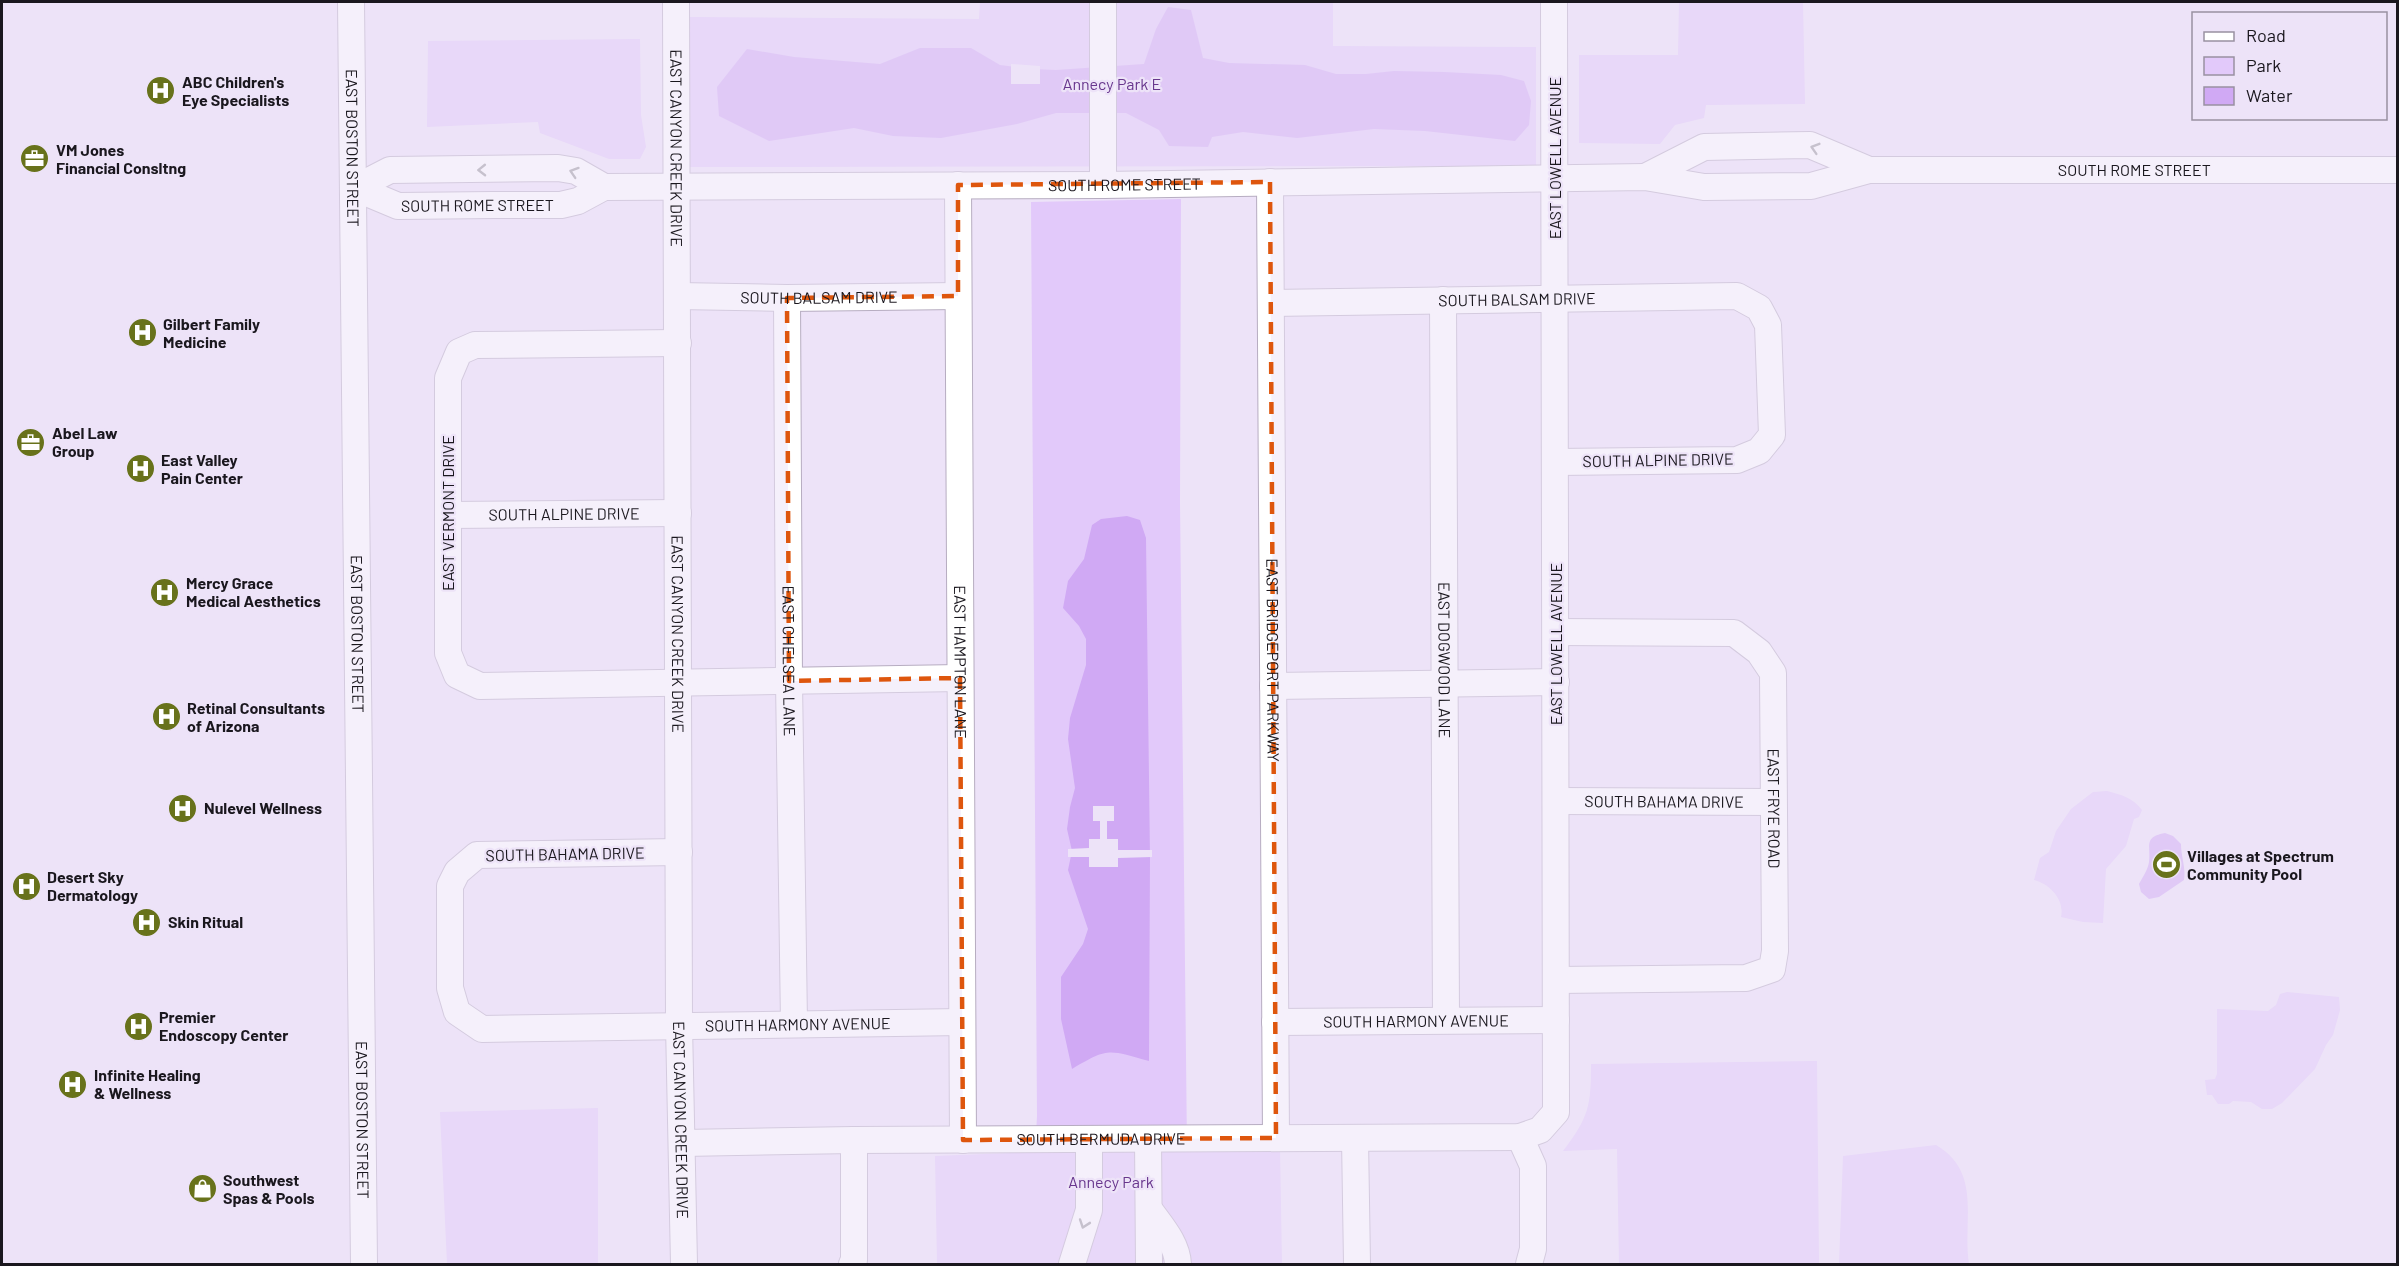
<svg xmlns="http://www.w3.org/2000/svg" width="2399" height="1266" font-family="Barlow,sans-serif">
<style>
.green{fill:#e2c9fa}
.water{fill:#d0a9f4}
.pier{fill:#ede3f8}
.lines{fill:none;stroke-linecap:round;stroke-linejoin:round}
.street-casing{stroke:#b7adc1;stroke-width:28}
.street{stroke:#fff;stroke-width:26}
.oneway{stroke:#98979a}
.marked{fill:none;stroke:#de560d;stroke-width:4.5;stroke-dasharray:12 8;stroke-linejoin:round}
.labels{text-anchor:middle;stroke-width:4.5;stroke-linejoin:round;paint-order:stroke}
.poi-label{font-size:16px;font-weight:bold;fill:#1a171e;stroke:#ede3f8;text-anchor:start}
.park-label{font-size:16px;fill:#68368d;stroke:#ede3f8}
.street-label{font-size:16px;fill:#1a171e;stroke:#ede3f8}
</style>
<rect width="100%" height="100%" fill="#ede3f8"/>
<path class="green" d="M 980,2 L 1333,2 L 1333,46 L 1536,47 L 1536,166 L 690,167 L 689,17 L 979,19 Z
M 1679,2 L 1803,2 L 1805,104 L 1706,105 L 1704,118 L 1675,125 L 1660,144 L 1579,143 L 1579,55 L 1678,55 Z
M 640,39 L 641,115 L 646,147 L 640,159 L 609,159 L 540,133 L 538,122 L 427,127 L 428,41 Z
M 1181,199 L 1180,503 L 1187,1148 L 1280,1148 L 1282,1264 L 937,1264 L 935,1156 L 1035,1152 L 1037,1116 L 1031,202 Z
M 2107,791 C 2122,795 2133,798 2142,810 L 2139,817 L 2134,819 L 2126,846 L 2106,869 L 2103,923 L 2083,922 L 2061,917 C 2065,900 2050,884 2034,880 L 2040,858 L 2049,852 L 2056,831 L 2071,809 L 2093,792 Z
M 2287,992 L 2339,997 L 2340,1010 L 2333,1035 L 2326,1045 L 2315,1069 L 2282,1103 L 2272,1109 L 2262,1109 L 2251,1102 L 2233,1101 L 2229,1104 L 2218,1104 L 2212,1095 L 2207,1095 L 2205,1080 L 2215,1079 L 2217,1074 L 2217,1009 L 2268,1011 L 2276,1005 L 2280,994 Z
M 1817,1061 L 1819,1264 L 1619,1264 L 1617,1149 L 1563,1151 C 1589,1117 1591,1106 1591,1064 Z
M 598,1108 L 598,1264 L 447,1264 L 440,1112 Z
M 1936,1145 C 1983,1173 1962,1220 1969,1264 L 1839,1264 L 1843,1156 Z"/>
<path class="water" d="M 1168,7 L 1191,10 L 1203,58 L 1229,63 L 1305,65 L 1336,74 L 1366,74 L 1394,71 L 1444,72 L 1501,75 L 1524,81 L 1531,101 L 1529,125 L 1515,141 L 1425,131 L 1374,129 L 1297,138 L 1243,132 L 1212,137 L 1208,147 L 1169,146 L 1159,130 L 1126,113 L 1056,113 L 1017,124 L 941,138 L 893,136 L 854,128 L 769,141 L 719,116 L 717,87 L 747,49 L 794,57 L 880,64 L 920,48 L 971,48 L 1000,65 L 1031,69 L 1056,70 L 1144,64 L 1156,29 Z
M 1127,516 L 1140,520 L 1146,538 L 1150,858 L 1149,1061 C 1108,1050 1109,1047 1072,1069 L 1061,1019 L 1061,977 L 1083,944 L 1088,929 L 1068,870 L 1072,851 L 1067,829 L 1070,807 L 1075,788 L 1068,739 L 1070,718 L 1086,665 L 1086,639 L 1079,626 L 1063,608 L 1068,581 L 1084,559 L 1092,525 L 1101,519 Z
M 2165,833 L 2173,836 L 2181,844 C 2181,857 2186,867 2184,880 L 2159,897 L 2149,899 L 2141,892 L 2139,884 C 2143,877 2148,869 2149,862 C 2151,846 2143,837 2165,833 Z"/>
<path class="pier" d="M 1011,64 L 1040,66 L 1040,84 L 1011,84 Z
M 1093,806 L 1114,806 L 1114,821 L 1107,821 L 1107,839 L 1118,839 L 1118,850 L 1152,850 L 1152,857 L 1118,858 L 1118,867 L 1089,867 L 1089,857 L 1068,857 L 1068,849 L 1089,848 L 1089,839 L 1100,839 L 1100,821 L 1093,821 Z"/>
<g class="lines">
<defs>
<g id="street">
<path id="s1" d="M 351,2 L 364,1264"/>
<path id="s2" d="M 676,2 L 679,1025 L 684,1264"/>
<path d="M 1103,2 L 1103,185"/>
<path d="M 1645,177 L 1704,147 L 1810,145 L 1869,170"/>
<path id="s3" d="M 1270,182 L 1276,1138"/>
<path id="s4" d="M 958,185 L 963,1140"/>
<path id="s5" d="M 355,188 L 398,206 L 494,205 L 561,205 L 578,201 L 604,187 L 1103,185 L 1645,177 L 1704,187 L 1811,186 L 1869,170 L 2398,170"/>
<path d="M 355,188 L 390,170 L 558,168 L 576,171 L 604,187"/>
<path id="s6" d="M 678,296 L 787,298 L 958,296"/>
<path id="s7" d="M 787,298 L 789,681 L 794,1023"/>
<path id="s8" d="M 1443,300 L 1446,1020"/>
<path id="s9" d="M 1271,303 L 1737,296 L 1759,308 L 1768,325 L 1772,435 L 1759,451 L 1737,460 L 1556,462"/>
<path d="M 678,343 L 475,345 L 459,352 L 448,378 L 448,653 L 457,675 L 480,686 L 960,678"/>
<path id="s10" d="M 448,515 L 678,513"/>
<path id="s11" d="M 1556,632 L 1734,633 L 1759,652 L 1773,673 L 1775,951 L 1772,969 L 1746,978 L 1556,980"/>
<path d="M 1273,686 L 1556,682"/>
<path id="s12" d="M 1556,801 L 1773,802"/>
<path id="s13" d="M 679,852 L 477,855 L 457,872 L 450,886 L 450,988 L 457,1012 L 482,1029 L 962,1022"/>
<path id="s14" d="M 1275,1022 L 1556,1020"/>
<path d="M 1520,1137 L 1533,1166 L 1533,1249 L 1529,1264"/>
<path d="M 1355,1138 L 1357,1264"/>
<path d="M 1148,1139 L 1149,1264"/>
<path id="s15" d="M 683,1143 L 854,1140 L 1520,1137 L 1540,1130 L 1556,1112 L 1554,2"/>
<path d="M 1149,1209 C 1161,1226 1177,1243 1178,1264"/>
<path d="M 852,1264 L 854,1260 L 854,1140"/>
<path d="M 1072,1264 L 1089,1210 L 1089,1139"/>
</g>
</defs>
<use href="#street" class="street-casing"/>
<use href="#street" class="street"/>
</g>
<defs><path id="oneway-chevron" d="M-2-3.5L2.5 0L-2 3.5" fill="none" stroke-width="1.6" stroke-linecap="round" stroke-linejoin="round" transform="scale(1.5)"/></defs>
<g class="oneway">
<use href="#oneway-chevron" transform="translate(1815 148) rotate(-163)"/>
<use href="#oneway-chevron" transform="translate(482 170) rotate(179)"/>
<use href="#oneway-chevron" transform="translate(574 172) rotate(-162)"/>
<use href="#oneway-chevron" transform="translate(1084 1224) rotate(109)"/>
</g>
<path d="M0 0H2399V1266H0ZM 1270,182 L 1276,1138 L 963,1140 L 960,678 L 789,681 L 787,298 L 958,296 L 958,185 Z" fill="#ede3f8" fill-opacity=".55" fill-rule="evenodd"/>
<path class="marked" d="M 1270,182 L 1276,1138 L 963,1140 L 960,678 L 789,681 L 787,298 L 958,296 L 958,185 Z"/>
<defs>
<symbol id="hospital-disc" viewBox="-11 -11 22 22"><circle r="9.5" fill="#68721b" stroke="#ede3f8"/><path d="M-5-5h3v3.5h4V-5h3V5h-3V1.5h-4V5h-3Z" fill="#fff"/></symbol>
<symbol id="office-disc" viewBox="-11 -11 22 22"><circle r="9.5" fill="#68721b" stroke="#ede3f8"/><path d="M-6-3h4V-5.5h4V-3h4V5H-6ZM-1-4.5V-3h2v-1.5ZM-6 0V1H6V0Z" fill="#fff"/></symbol>
<symbol id="stadium-disc" viewBox="-11 -11 22 22"><circle r="9.5" fill="#68721b" stroke="#ede3f8"/><path d="M0-5a6.5 5 0 1 0 0 10a6.5 5 0 1 0 0-10ZM-3.5-1.8h7v3.6h-7Z" fill="#fff"/></symbol>
<symbol id="shop-disc" viewBox="-11 -11 22 22"><circle r="9.5" fill="#68721b" stroke="#ede3f8"/><path d="M-5-2.5h2.3a2.7 3.5 0 0 1 5.4 0H5L5.5 6h-11ZM-1.5-2.5h3a1.5 2.3 0 0 0-3 0Z" fill="#fff"/></symbol>
</defs>
<g fill-rule="evenodd">
<use href="#hospital-disc" x="144" y="74" width="33" height="33"/>
<use href="#office-disc" x="18" y="142" width="33" height="33"/>
<use href="#hospital-disc" x="126" y="316" width="33" height="33"/>
<use href="#office-disc" x="14" y="426" width="33" height="33"/>
<use href="#hospital-disc" x="124" y="452" width="33" height="33"/>
<use href="#hospital-disc" x="148" y="576" width="33" height="33"/>
<use href="#hospital-disc" x="150" y="700" width="33" height="33"/>
<use href="#hospital-disc" x="166" y="792" width="33" height="33"/>
<use href="#stadium-disc" x="2150" y="848" width="33" height="33"/>
<use href="#hospital-disc" x="10" y="870" width="33" height="33"/>
<use href="#hospital-disc" x="130" y="906" width="33" height="33"/>
<use href="#hospital-disc" x="122" y="1010" width="33" height="33"/>
<use href="#hospital-disc" x="56" y="1068" width="33" height="33"/>
<use href="#shop-disc" x="186" y="1172" width="33" height="33"/>
</g>
<g class="labels">
<g class="poi-label">
<text x="182" y="88">ABC Children's<tspan x="182" dy="18">Eye Specialists</tspan></text>
<text x="56" y="156">VM Jones<tspan x="56" dy="18">Financial Consltng</tspan></text>
<text x="163" y="330">Gilbert Family<tspan x="163" dy="18">Medicine</tspan></text>
<text x="52" y="439">Abel Law<tspan x="52" dy="18">Group</tspan></text>
<text x="161" y="466">East Valley<tspan x="161" dy="18">Pain Center</tspan></text>
<text x="186" y="589">Mercy Grace<tspan x="186" dy="18">Medical Aesthetics</tspan></text>
<text x="187" y="714">Retinal Consultants<tspan x="187" dy="18">of Arizona</tspan></text>
<text x="204" y="814">Nulevel Wellness</text>
<text x="2187" y="862">Villages at Spectrum<tspan x="2187" dy="18">Community Pool</tspan></text>
<text x="47" y="883">Desert Sky<tspan x="47" dy="18">Dermatology</tspan></text>
<text x="168" y="928">Skin Ritual</text>
<text x="159" y="1023">Premier<tspan x="159" dy="18">Endoscopy Center</tspan></text>
<text x="94" y="1081">Infinite Healing<tspan x="94" dy="18">&amp; Wellness</tspan></text>
<text x="223" y="1186">Southwest<tspan x="223" dy="18">Spas &amp; Pools</tspan></text>
</g>
<g class="park-label">
<text x="1112" y="90">Annecy Park E</text>
<text x="1111" y="1188">Annecy Park</text>
</g>
<g class="street-label">
<text dy="6" stroke="none"><textPath href="#s1" startOffset="146">EAST BOSTON STREET</textPath></text>
<text dy="6" stroke="none"><textPath href="#s2" startOffset="146">EAST CANYON CREEK DRIVE</textPath></text>
<text transform="translate(1555 158) rotate(-90)" y="6">EAST LOWELL AVENUE</text>
<text dy="6" stroke="none"><textPath href="#s5" startOffset="1790">SOUTH ROME STREET</textPath></text>
<text dy="6" stroke="none"><textPath href="#s5" startOffset="777">SOUTH ROME STREET</textPath></text>
<text dy="6" stroke="none"><textPath href="#s5" startOffset="126">SOUTH ROME STREET</textPath></text>
<text dy="6" stroke="none"><textPath href="#s6" startOffset="141">SOUTH BALSAM DRIVE</textPath></text>
<text dy="6" stroke="none"><textPath href="#s9" startOffset="246">SOUTH BALSAM DRIVE</textPath></text>
<text transform="translate(1658 460) rotate(-1)" y="6">SOUTH ALPINE DRIVE</text>
<text transform="translate(448 513) rotate(-90)" y="6">EAST VERMONT DRIVE</text>
<text dy="6" stroke="none"><textPath href="#s10" startOffset="116">SOUTH ALPINE DRIVE</textPath></text>
<text dy="6" stroke="none"><textPath href="#s1" startOffset="632">EAST BOSTON STREET</textPath></text>
<text dy="6" stroke="none"><textPath href="#s2" startOffset="632">EAST CANYON CREEK DRIVE</textPath></text>
<text transform="translate(1556 644) rotate(-90)" y="6">EAST LOWELL AVENUE</text>
<text dy="6" stroke="none"><textPath href="#s7" startOffset="363">EAST CHELSEA LANE</textPath></text>
<text dy="6" stroke="none"><textPath href="#s3" startOffset="478">EAST BRIDGEPORT PARKWAY</textPath></text>
<text dy="6" stroke="none"><textPath href="#s8" startOffset="360">EAST DOGWOOD LANE</textPath></text>
<text dy="6" stroke="none"><textPath href="#s4" startOffset="477">EAST HAMPTON LANE</textPath></text>
<text dy="6" stroke="none"><textPath href="#s12" startOffset="108">SOUTH BAHAMA DRIVE</textPath></text>
<text dy="6" stroke="none"><textPath href="#s11" startOffset="370">EAST FRYE ROAD</textPath></text>
<text transform="translate(565 854) rotate(-1)" y="6">SOUTH BAHAMA DRIVE</text>
<text dy="6" stroke="none"><textPath href="#s14" startOffset="141">SOUTH HARMONY AVENUE</textPath></text>
<text dy="6" stroke="none"><textPath href="#s13" startOffset="717">SOUTH HARMONY AVENUE</textPath></text>
<text dy="6" stroke="none"><textPath href="#s1" startOffset="1118">EAST BOSTON STREET</textPath></text>
<text dy="6" stroke="none"><textPath href="#s2" startOffset="1118">EAST CANYON CREEK DRIVE</textPath></text>
<text dy="6" stroke="none"><textPath href="#s15" startOffset="418">SOUTH BERMUDA DRIVE</textPath></text>
</g>
</g>
<rect width="2399" height="1266" fill="none" stroke="#1a171e" stroke-width="6"/>
<rect x="2192" y="12" width="195" height="108" fill="#ede3f8" stroke="#9991a1" stroke-width="1.5"/>
<rect x="2204" y="32" width="30" height="9" fill="#ffffff" stroke="#9991a1" stroke-width="1.5"/>
<text x="2246" y="42" font-size="18" fill="#1a171e">Road</text>
<rect x="2204" y="57" width="30" height="18" fill="#e2c9fa" stroke="#9991a1" stroke-width="1.5"/>
<text x="2246" y="72" font-size="18" fill="#1a171e">Park</text>
<rect x="2204" y="87" width="30" height="18" fill="#d0a9f4" stroke="#9991a1" stroke-width="1.5"/>
<text x="2246" y="102" font-size="18" fill="#1a171e">Water</text>
</svg>
